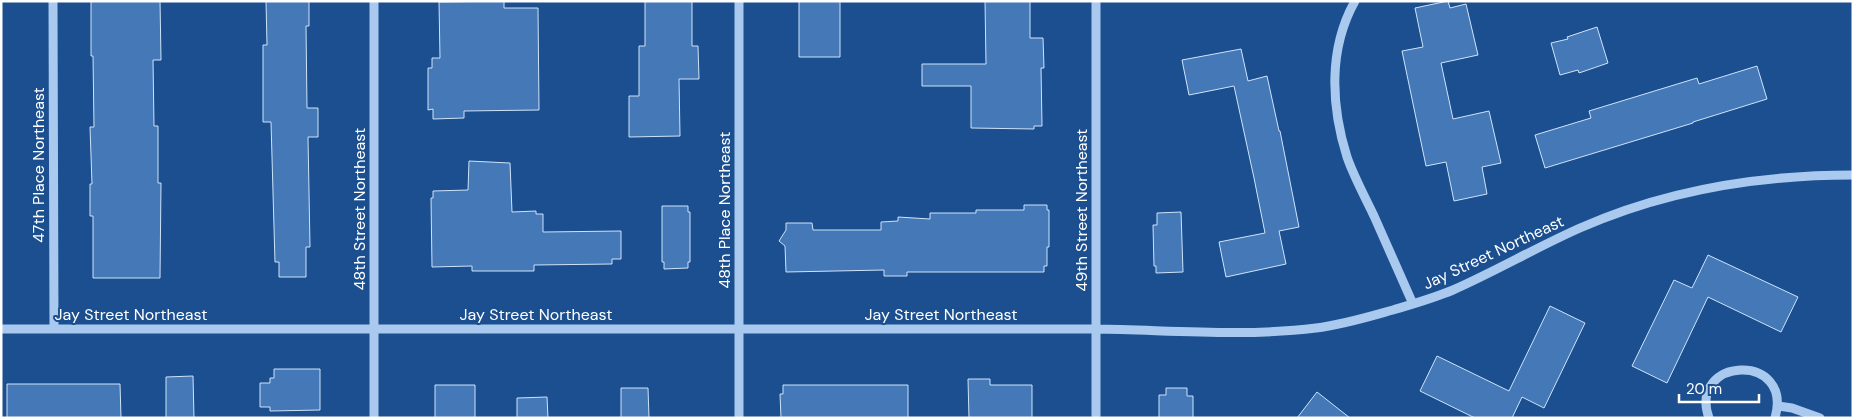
<svg xmlns="http://www.w3.org/2000/svg" width="1854" height="419" font-family="'DM Sans',sans-serif">
<style>
.building{fill:#4478b7;stroke:#cfe3fa}
.lines{fill:none;stroke-linecap:round;stroke-linejoin:round}
.minor{stroke:#a9c9ee;stroke-width:9}
.labels{text-anchor:middle;stroke-width:4;stroke-linejoin:round;paint-order:stroke}
.street-label{font-size:16px;fill:#fff;stroke:#1b4f8f}
</style>
<rect width="100%" height="100%" fill="#1b4f8f"/>
<path class="building" d="M 91,1 L 160,1 L 161,60 L 153,60 L 154,126 L 158,126 L 158,183 L 161,183 L 160,278 L 93,278 L 93,216 L 90,216 L 90,184 L 92,184 L 90,127 L 94,127 L 93,56 L 91,56 Z
M 266,1 L 309,1 L 309,26 L 306,26 L 307,108 L 318,108 L 318,137 L 308,137 L 310,247 L 306,247 L 306,277 L 279,277 L 279,262 L 275,262 L 271,122 L 263,122 L 263,45 L 267,45 Z
M 504,1 L 504,8 L 538,8 L 539,110 L 464,111 L 464,118 L 433,119 L 433,109 L 428,110 L 428,68 L 432,68 L 432,58 L 440,58 L 439,2 Z
M 645,1 L 692,1 L 692,46 L 698,46 L 699,79 L 679,79 L 680,136 L 629,137 L 629,96 L 639,96 L 639,46 L 645,46 Z
M 799,1 L 840,1 L 840,57 L 799,57 Z
M 985,1 L 1030,1 L 1030,38 L 1043,38 L 1044,68 L 1041,68 L 1042,126 L 1034,126 L 1034,129 L 971,128 L 971,86 L 922,86 L 922,64 L 986,64 Z
M 1448,1 L 1450,8 L 1466,4 L 1478,55 L 1441,63 L 1453,119 L 1489,111 L 1501,163 L 1482,167 L 1487,194 L 1454,201 L 1446,162 L 1426,166 L 1402,51 L 1423,47 L 1415,8 Z
M 1597,27 L 1608,63 L 1579,73 L 1578,70 L 1560,75 L 1551,43 L 1568,39 L 1567,37 Z
M 1241,49 L 1248,81 L 1267,76 L 1279,131 L 1280,131 L 1299,227 L 1279,231 L 1286,264 L 1226,277 L 1219,242 L 1265,233 L 1254,178 L 1234,86 L 1189,95 L 1182,60 Z
M 1757,66 L 1767,99 L 1693,122 L 1693,123 L 1545,168 L 1535,135 L 1591,118 L 1589,111 L 1697,78 L 1699,84 Z
M 469,161 L 510,163 L 512,212 L 536,211 L 536,214 L 543,214 L 543,232 L 621,231 L 621,259 L 612,259 L 612,264 L 534,265 L 534,271 L 472,271 L 472,266 L 432,267 L 431,198 L 433,198 L 433,191 L 468,190 Z
M 1024,205 L 1047,205 L 1047,210 L 1049,210 L 1049,247 L 1047,247 L 1047,266 L 1044,266 L 1044,272 L 907,272 L 907,276 L 884,276 L 884,270 L 786,272 L 785,246 L 779,241 L 786,230 L 786,223 L 812,223 L 813,230 L 881,230 L 881,222 L 898,221 L 898,217 L 930,219 L 930,213 L 976,213 L 976,210 L 1024,210 Z
M 662,206 L 688,206 L 688,212 L 690,212 L 690,262 L 688,262 L 688,268 L 664,269 L 664,262 L 662,262 Z
M 1181,212 L 1183,272 L 1156,273 L 1156,266 L 1154,266 L 1153,225 L 1157,225 L 1157,213 Z
M 1708,255 L 1798,297 L 1781,332 L 1708,297 L 1667,383 L 1632,366 L 1674,280 L 1692,288 Z
M 1550,306 L 1585,323 L 1544,408 L 1522,397 L 1512,418 L 1475,418 L 1420,391 L 1437,356 L 1509,391 Z
M 274,369 L 320,369 L 320,410 L 270,411 L 270,407 L 260,407 L 260,383 L 270,383 L 270,378 L 274,378 Z
M 193,376 L 194,418 L 166,418 L 166,377 Z
M 968,379 L 990,379 L 990,385 L 1032,385 L 1032,418 L 969,418 Z
M 7,384 L 120,384 L 121,418 L 7,418 Z
M 435,385 L 475,385 L 475,418 L 435,418 Z
M 783,385 L 908,385 L 908,418 L 781,418 L 780,394 L 783,394 Z
M 621,388 L 648,388 L 649,418 L 621,418 Z
M 1166,388 L 1187,388 L 1187,396 L 1193,396 L 1193,418 L 1159,418 L 1159,395 L 1166,395 Z
M 1317,392 L 1350,418 L 1297,418 Z
M 547,397 L 548,418 L 517,418 L 517,398 Z"/>
<g class="lines">
<path class="minor" d="M 53,1 L 54,329
M 739,1 L 739,418
M 1355,1 C 1328,49 1331,106 1347,157 C 1354,177 1365,197 1374,216 C 1387,245 1400,274 1413,304
M 1,329 L 1096,329 C 1169,330 1243,337 1316,328 C 1342,325 1368,317 1393,310 C 1413,304 1434,298 1453,290 C 1496,271 1537,247 1580,228 C 1666,190 1760,175 1853,175
M 1778,406 L 1792,408 L 1820,418
M 374,418 L 374,1
M 1096,418 L 1096,1
M 1709,418 C 1687,357 1794,351 1775,418"/>
</g>
<g class="labels">
<g class="street-label">
<text transform="translate(38 165) rotate(-90)" y="6">47th Place Northeast</text>
<text transform="translate(359 209) rotate(-90)" y="6">48th Street Northeast</text>
<text transform="translate(724 210) rotate(-90)" y="6">48th Place Northeast</text>
<text transform="translate(1081 210) rotate(-90)" y="6">49th Street Northeast</text>
<text transform="translate(1493 252) rotate(-25)" y="6">Jay Street Northeast</text>
<text x="131" y="320">Jay Street Northeast</text>
<text x="536" y="320">Jay Street Northeast</text>
<text x="941" y="320">Jay Street Northeast</text>
</g>
</g>
<rect width="1854" height="419" fill="none" stroke="#ffffff" stroke-width="5"/>
<path d="M1679 394v8h80v-8" fill="none" stroke="#ffffff" stroke-width="2.5"/>
<text x="1686" y="394" font-size="15" fill="#ffffff" stroke="#1b4f8f" stroke-width="4" paint-order="stroke">20 m</text>
</svg>
